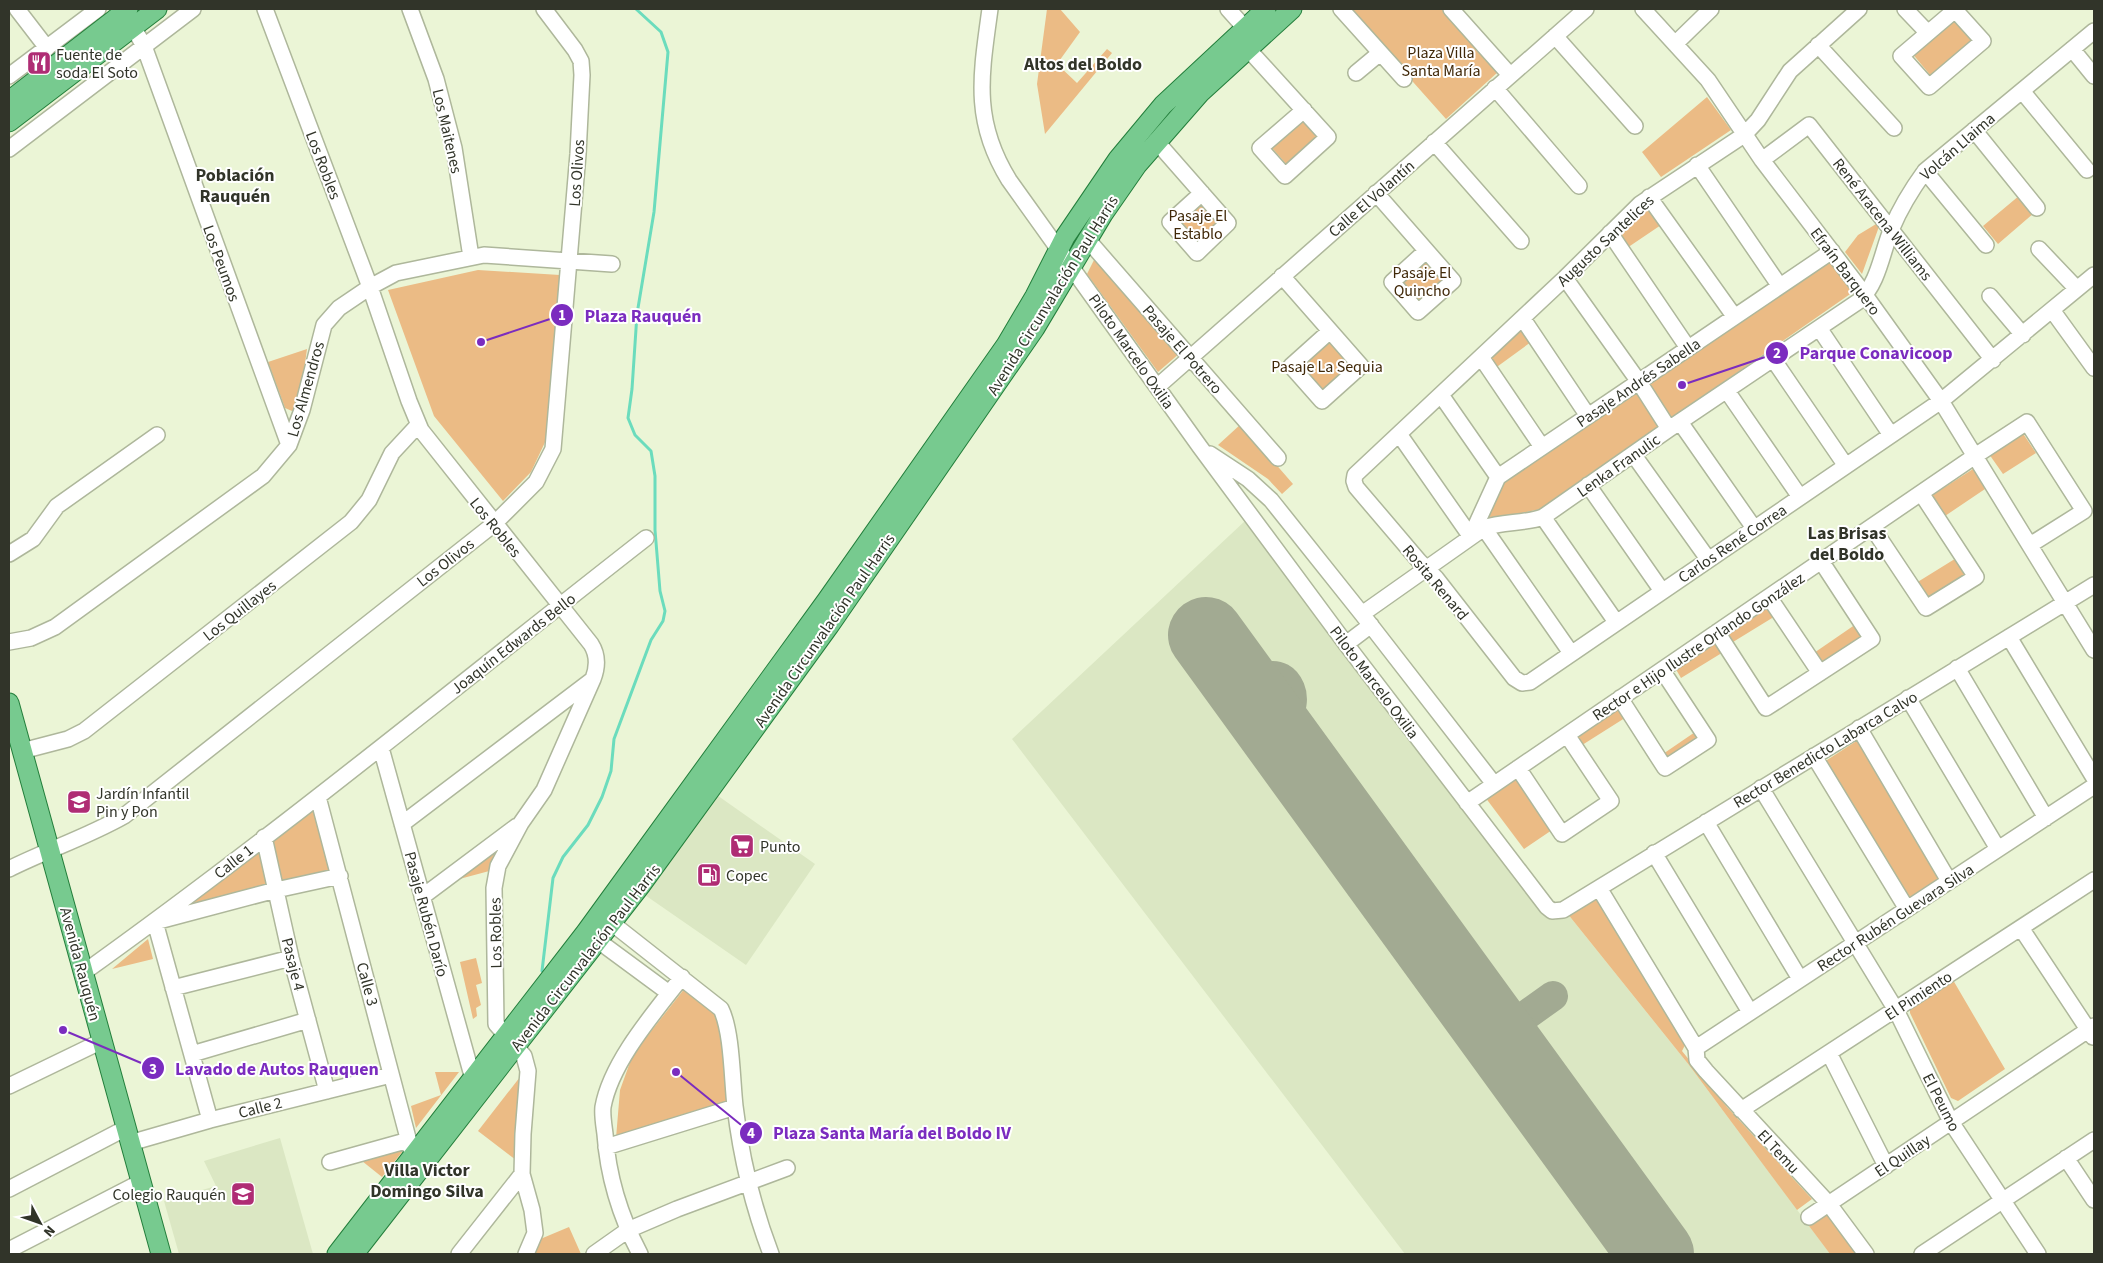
<svg xmlns="http://www.w3.org/2000/svg" width="2103" height="1263" font-family="'Source Sans 3',sans-serif">
<style>
.built{fill:#dbe7c3}
.green{fill:#ebbb85}
.lines{fill:none;stroke-linecap:round;stroke-linejoin:round}
.stream{stroke:#6bdcbd;stroke-width:3}
.taxiway{stroke:#a2aa92;stroke-width:30}
.runway{stroke:#a2aa92;stroke-width:76}
.minor-casing{stroke:#aeb79b;stroke-width:18}
.major-casing{stroke:#237e3b;stroke-width:21}
.minor{stroke:#fff;stroke-width:15}
.major{stroke:#77ca8f;stroke-width:19}
.labels{text-anchor:middle;stroke-width:4;stroke-linejoin:round;paint-order:stroke}
.park-label{font-size:16px;fill:#402808;stroke:#fff}
.poi-label{font-size:16px;fill:#313429;stroke:#fff;text-anchor:start}
.street-label{font-size:16px;fill:#313429;stroke:#fff}
.neighbourhood-label{font-size:18px;font-weight:bold;fill:#313429;stroke:#fff}
.leader{fill:none;stroke:#7b2cbf;stroke-width:2}
.callout-dot{fill:#7b2cbf;stroke:#fff;stroke-width:2}
.mark-label{font-size:15px;text-anchor:middle;font-weight:bold;fill:#fff}
.callout-label{font-size:18px;text-anchor:middle;font-weight:bold;fill:#7b2cbf;stroke:#fff;stroke-width:4;stroke-linejoin:round;paint-order:stroke}
</style>
<rect width="100%" height="100%" fill="#ebf5d6"/>
<path class="built" d="M 1246,520 L 1492,842 L 1555,920 L 1567,913 L 1689,1065 L 1830,1254 L 1405,1254 L 1012,739 Z
M 85,791 L 90,807 L 72,813 L 67,798 Z
M 714,793 L 815,864 L 746,965 L 642,893 Z
M 280,1138 L 313,1254 L 179,1254 L 164,1201 L 216,1186 L 204,1161 Z"/>
<path class="green" d="M 1047,9 L 1060,9 L 1080,32 L 1057,64 L 1077,83 L 1107,49 L 1112,53 L 1045,134 L 1037,84 Z
M 1348,9 L 1442,9 L 1498,72 L 1446,119 Z
M 1955,14 L 1975,37 L 1931,76 L 1911,52 Z
M 1707,97 L 1731,130 L 1661,177 L 1642,152 Z
M 1303,116 L 1320,135 L 1288,166 L 1271,147 Z
M 2020,195 L 2034,213 L 1998,244 L 1983,226 Z
M 1199,201 L 1221,225 L 1197,248 L 1175,223 Z
M 1648,208 L 1661,225 L 1624,250 L 1617,239 Z
M 1881,221 L 1862,274 L 1845,252 L 1858,235 Z
M 1426,256 L 1448,280 L 1419,306 L 1397,282 Z
M 1832,257 L 1856,290 L 1541,509 L 1479,522 L 1504,479 Z
M 1095,258 L 1180,353 L 1158,372 L 1087,274 Z
M 478,270 L 560,275 L 547,438 L 531,472 L 503,501 L 434,416 L 388,290 Z
M 1522,328 L 1531,342 L 1494,369 L 1488,360 Z
M 1331,337 L 1356,365 L 1322,395 L 1297,367 Z
M 307,349 L 299,406 L 292,411 L 285,408 L 268,362 Z
M 1241,424 L 1293,484 L 1282,494 L 1268,479 L 1218,445 Z
M 2022,432 L 2036,453 L 2003,474 L 1989,454 Z
M 1973,469 L 1985,489 L 1945,516 L 1931,496 Z
M 1958,557 L 1969,575 L 1928,602 L 1916,583 Z
M 1769,604 L 1777,615 L 1733,642 L 1724,631 Z
M 1859,622 L 1870,638 L 1821,671 L 1811,655 Z
M 1716,638 L 1725,651 L 1681,678 L 1674,666 Z
M 1621,706 L 1628,716 L 1579,747 L 1573,739 Z
M 1698,730 L 1704,740 L 1666,765 L 1660,756 Z
M 1858,740 L 1940,880 L 1908,900 L 1824,762 Z
M 1518,775 L 1552,830 L 1524,849 L 1485,797 Z
M 315,809 L 332,872 L 278,885 L 269,843 Z
M 513,836 L 493,870 L 452,881 Z
M 263,847 L 271,887 L 174,914 Z
M 1596,899 L 1685,1045 L 1682,1051 L 1727,1107 L 1812,1199 L 1797,1210 L 1689,1065 L 1567,913 Z
M 148,939 L 153,959 L 112,969 Z
M 476,958 L 482,983 L 476,985 L 481,1005 L 476,1008 L 477,1016 L 473,1019 L 460,962 Z
M 1953,980 L 2005,1069 L 1958,1101 L 1951,1098 L 1910,1013 L 1910,1008 Z
M 689,983 L 719,1007 L 730,1100 L 616,1138 L 620,1090 L 633,1054 Z
M 435,1072 L 459,1072 L 416,1128 L 411,1106 L 441,1095 Z
M 520,1077 L 516,1160 L 478,1131 Z
M 407,1146 L 382,1177 L 362,1161 Z
M 1827,1212 L 1859,1254 L 1830,1254 L 1809,1226 Z
M 569,1227 L 581,1254 L 532,1254 L 538,1240 Z"/>
<g class="lines">
<path class="stream" d="M 542,971 L 553,878 L 563,857 L 588,825 L 602,797 L 611,771 L 614,739 L 651,640 L 663,621 L 665,611 L 660,591 L 655,530 L 655,476 L 651,451 L 635,435 L 628,418 L 632,389 L 637,314 L 654,212 L 668,52 L 661,32 L 636,9"/>
<path class="taxiway" d="M 1248,692 C 1257,676 1281,667 1290,689 C 1295,701 1289,712 1287,724 C 1286,733 1288,742 1290,751
M 1497,1036 L 1553,996"/>
<path class="runway" d="M 1206,635 L 1656,1254"/>
<defs>
<path id="minor" d="M 17,9 L 47,48
M 265,9 L 370,287 L 409,401 L 421,430 L 591,644 C 598,655 598,666 593,679 L 544,790 L 521,823 L 498,866 L 494,888 L 496,1024 L 524,1056 L 528,1071 L 523,1134 L 522,1174 L 532,1210 L 535,1233 L 526,1254
M 410,9 L 436,79 L 454,148 L 471,257
M 990,9 C 981,75 972,120 1009,180 L 1200,447 L 1346,644 L 1547,907 L 1552,911 L 1563,910 L 2094,585
M 1228,9 L 1245,28
M 1341,9 L 1404,79
M 1451,9 L 1510,75
M 1643,9 L 1708,80 L 1762,160 L 1865,295 L 1941,401 L 2094,650
M 1859,9 L 1790,71 L 1758,120 L 1744,135 L 1640,204 L 1565,278 L 1355,475 L 1354,481 L 1356,487 L 1419,561 L 1436,578 L 1514,678 L 1522,683 L 1530,682 L 1941,401 L 2094,275
M 1905,9 L 1927,32
M 1955,10 L 1983,41 L 1929,87 L 1901,56 Z
M 133,27 L 144,46 L 289,445
M 1555,36 L 1635,126
M 1675,44 L 1711,9
M 1818,45 L 1894,128
M 1248,49 L 1328,137 L 1285,176 L 1260,148 L 1304,110
M 2072,49 L 2094,76
M 1356,73 L 1380,53
M 9,76 L 98,9
M 1495,88 L 1579,186
M 2022,91 L 2087,170
M 1974,130 L 2037,208
M 1156,141 L 1228,223 L 1197,253 L 1170,222 L 1202,193
M 1434,142 L 1521,241
M 9,149 L 193,9
M 1762,160 L 1809,125 L 1993,360
M 1697,165 L 1779,285
M 1925,171 L 1986,245
M 1376,193 L 1453,281 L 1418,312 L 1392,282 L 1426,251
M 1649,197 L 1734,316
M 1610,233 L 1688,348
M 1087,239 L 1278,458
M 2039,249 L 2077,289
M 1282,276 L 1361,366 L 1322,401 L 1291,366 L 1330,331
M 1565,278 L 1639,382 L 1669,429
M 1990,296 L 2023,335
M 2052,310 L 2094,368
M 1523,319 L 1588,416
M 1819,328 L 1891,435
M 1481,357 L 1542,447
M 1773,359 L 1846,466
M 1157,387 L 1586,9
M 1727,391 L 1800,497
M 1441,395 L 1498,477
M 1680,422 L 1754,528
M 1399,434 L 1471,537
M 1210,454 L 1248,479 L 1271,500 L 1362,614 L 1494,784
M 1633,454 L 1708,559
M 1588,485 L 1662,591
M 1543,517 L 1616,622
M 1872,527 L 1926,608 L 1976,577 L 1921,493
M 1484,528 L 1571,653
M 1471,536 L 1498,477 L 1832,251
M 9,554 L 33,539 L 57,506 L 157,435
M 1769,597 L 1820,673
M 1362,614 L 1484,528 C 1503,521 1524,524 1543,517 L 1669,429 L 1859,301 C 1879,283 1882,251 1892,228 C 1901,206 1912,189 1925,171 L 2094,31
M 1717,632 L 1766,708 L 1872,639 L 1821,561
M 2009,637 L 2094,778
M 9,642 L 31,638 L 55,627 L 263,476 L 289,445 L 302,410 L 324,325 L 339,308 L 370,287 L 396,273 L 484,255 L 612,264
M 1346,644 L 1371,625
M 1957,668 L 2046,818
M 1620,698 L 1665,768 L 1708,740 L 1662,670
M 1908,698 L 1998,849
M 1859,728 L 1949,881
M 381,748 L 473,1079
M 22,751 L 68,739 L 84,731 L 351,522 L 369,500 L 392,453 L 418,425
M 1814,756 L 1907,909
M 1518,768 L 1562,834 L 1611,801 L 1567,735
M 1761,788 L 1896,1010 L 1951,1122 L 2038,1254
M 318,797 L 413,1157 L 416,1162
M 1467,803 L 1975,456 L 2027,422 L 2084,511 L 2030,545
M 1706,822 L 1800,979
M 402,824 L 592,680
M 264,837 L 291,958 L 327,1091
M 1654,853 L 1750,1012
M 9,869 C 47,850 87,837 124,816 L 494,524 L 536,482 L 553,449 L 578,154 L 582,75 L 581,61 L 575,50 L 544,9
M 1599,888 L 1696,1048
M 422,897 L 517,826
M 604,917 L 721,1009 C 732,1031 732,1080 735,1106 C 741,1157 753,1207 771,1254
M 2021,928 L 2093,1037
M 589,934 L 669,993
M 83,973 C 276,835 459,684 646,538
M 173,988 L 291,958
M 1696,1048 L 2094,786
M 1696,1048 L 1697,1060 L 1706,1071 L 1829,1204 L 1866,1254
M 1829,1053 L 1886,1166
M 192,1054 L 308,1020
M 9,1086 L 102,1041
M 1741,1110 L 2094,880
M 210,1120 L 155,922 L 276,890 L 340,876
M 130,1143 L 210,1120 L 391,1075
M 606,1147 L 735,1107
M 2066,1158 L 2094,1200
M 330,1162 L 409,1140
M 9,1189 L 126,1128
M 1809,1217 L 2094,1026
M 9,1250 L 141,1182
M 459,1254 L 522,1174
M 594,1254 L 628,1230 L 677,1209 L 787,1168
M 640,1254 C 620,1216 608,1177 605,1134 C 604,1126 602,1115 603,1107 C 611,1062 654,1013 682,977
M 1922,1254 L 2094,1140"/>
<path id="major" d="M 9,101 L 128,9
M 9,122 L 157,9
M 9,703 L 161,1254
M 337,1254 L 586,932 L 827,600 L 1006,345 L 1035,296 L 1065,237 L 1118,159 L 1163,105 L 1266,9
M 354,1254 L 641,885 L 829,626 L 1035,328 L 1103,214 L 1137,165 L 1200,93 L 1292,9"/>
</defs>
<use href="#minor" class="minor-casing"/>
<use href="#major" class="major-casing"/>
<use href="#minor" class="minor"/>
<use href="#major" class="major"/>
</g>
<defs>
<symbol id="restaurant-square" viewBox="-11 -11 22 22"><rect x="-9" y="-9" width="18" height="18" rx="4" fill="#af2c74" stroke="#fff"/><path d="M-5-6h1v4h1v-4h1v4h1v-4h1v5L-1.5 .5V6h-2V.5L-5-1ZM5-6V6H3V1.5H1.5Q1.5-4 5-6Z" fill="#fff"/></symbol>
<symbol id="school-square" viewBox="-11 -11 22 22"><rect x="-9" y="-9" width="18" height="18" rx="4" fill="#af2c74" stroke="#fff"/><path d="M0-5L7-2L0 1L-7-2ZM-4 1L0 2.5L4 1V4Q0 6-4 4Z" fill="#fff"/></symbol>
<symbol id="supermarket-square" viewBox="-11 -11 22 22"><rect x="-9" y="-9" width="18" height="18" rx="4" fill="#af2c74" stroke="#fff"/><path d="M-6-5.5h2.5l.6 2H6L4.5 2H-2.5L-4.4-4H-6ZM-1.5 3.2a1.3 1.3 0 1 0 .1 0ZM3 3.2a1.3 1.3 0 1 0 .1 0Z" fill="#fff"/></symbol>
<symbol id="fuel-square" viewBox="-11 -11 22 22"><rect x="-9" y="-9" width="18" height="18" rx="4" fill="#af2c74" stroke="#fff"/><path d="M-5.5-6h7V0h2V4h1.3V-2.5L3-4.5l.8-.8L6-3V5H2.5V1h-1V6h-7ZM-4.2-4.7v3.2H.2V-4.7Z" fill="#fff"/></symbol>
</defs>
<g fill-rule="evenodd">
<use href="#restaurant-square" x="25" y="49" width="28" height="28"/>
<use href="#school-square" x="65" y="788" width="28" height="28"/>
<use href="#supermarket-square" x="728" y="832" width="28" height="28"/>
<use href="#fuel-square" x="695" y="861" width="28" height="28"/>
<use href="#school-square" x="229" y="1180" width="28" height="28"/>
</g>
<g class="labels">
<g class="park-label">
<text x="1441" y="58">Plaza Villa<tspan x="1441" dy="18">Santa María</tspan></text>
<text x="1198" y="221">Pasaje El<tspan x="1198" dy="18">Establo</tspan></text>
<text x="1422" y="278">Pasaje El<tspan x="1422" dy="18">Quincho</tspan></text>
<text x="1327" y="372">Pasaje La Sequia</text>
</g>
<g class="poi-label">
<text x="56" y="60">Fuente de<tspan x="56" dy="18">soda El Soto</tspan></text>
<text x="96" y="799">Jardín Infantil<tspan x="96" dy="18">Pin y Pon</tspan></text>
<text x="760" y="852">Punto</text>
<text x="726" y="881">Copec</text>
<text x="226" y="1200" text-anchor="end">Colegio Rauquén</text>
</g>
<g class="street-label">
<text transform="translate(448 131) rotate(77)" y="6">Los Maitenes</text>
<text transform="translate(1957 146) rotate(-41)" y="6">Volcán Llaima</text>
<text transform="translate(324 165) rotate(69)" y="6">Los Robles</text>
<text transform="translate(576 173) rotate(-86)" y="6">Los Olivos</text>
<text transform="translate(1371 198) rotate(-41)" y="6">Calle El Volantín</text>
<text transform="translate(1883 219) rotate(52)" y="6">René Aracena Williams</text>
<text transform="translate(1605 240) rotate(-43)" y="6">Augusto Santelices</text>
<text transform="translate(222 263) rotate(70)" y="6">Los Peumos</text>
<text transform="translate(1846 271) rotate(53)" y="6">Efraín Barquero</text>
<text transform="translate(1052 295) rotate(-58)" y="6">Avenida Circunvalación Paul Harris</text>
<text transform="translate(1183 349) rotate(49)" y="6">Pasaje El Potrero</text>
<text transform="translate(1132 351) rotate(55)" y="6">Piloto Marcelo Oxilia</text>
<text transform="translate(1638 382) rotate(-34)" y="6">Pasaje Andrés Sabella</text>
<text transform="translate(305 389) rotate(-74)" y="6">Los Almendros</text>
<text transform="translate(1618 465) rotate(-35)" y="6">Lenka Franulic</text>
<text transform="translate(496 527) rotate(51)" y="6">Los Robles</text>
<text transform="translate(1732 543) rotate(-34)" y="6">Carlos René Correa</text>
<text transform="translate(445 562) rotate(-38)" y="6">Los Olivos</text>
<text transform="translate(1436 582) rotate(50)" y="6">Rosita Renard</text>
<text transform="translate(239 610) rotate(-38)" y="6">Los Quillayes</text>
<text transform="translate(824 630) rotate(-55)" y="6">Avenida Circunvalación Paul Harris</text>
<text transform="translate(513 643) rotate(-38)" y="6">Joaquín Edwards Bello</text>
<text transform="translate(1698 646) rotate(-34)" y="6">Rector e Hijo Ilustre Orlando González</text>
<text transform="translate(1375 682) rotate(53)" y="6">Piloto Marcelo Oxilia</text>
<text transform="translate(1825 749) rotate(-31)" y="6">Rector Benedicto Labarca Calvo</text>
<text transform="translate(233 861) rotate(-38)" y="6">Calle 1</text>
<text transform="translate(427 914) rotate(75)" y="6">Pasaje Rubén Darío</text>
<text transform="translate(1895 917) rotate(-33)" y="6">Rector Rubén Guevara Silva</text>
<text transform="translate(495 933) rotate(-91)" y="6">Los Robles</text>
<text transform="translate(585 957) rotate(-52)" y="6">Avenida Circunvalación Paul Harris</text>
<text transform="translate(81 964) rotate(75)" y="6">Avenida Rauquén</text>
<text transform="translate(294 964) rotate(76)" y="6">Pasaje 4</text>
<text transform="translate(368 984) rotate(75)" y="6">Calle 3</text>
<text transform="translate(1918 995) rotate(-33)" y="6">El Pimiento</text>
<text transform="translate(1942 1102) rotate(63)" y="6">El Peumo</text>
<text transform="translate(260 1107) rotate(-14)" y="6">Calle 2</text>
<text transform="translate(1779 1151) rotate(47)" y="6">El Temu</text>
<text transform="translate(1902 1155) rotate(-34)" y="6">El Quillay</text>
</g>
<g class="neighbourhood-label">
<text x="1083" y="70">Altos del Boldo</text>
<text x="235" y="181">Población<tspan x="235" dy="21">Rauquén</tspan></text>
<text x="1847" y="539">Las Brisas<tspan x="1847" dy="21">del Boldo</tspan></text>
<text x="427" y="1176">Villa Victor<tspan x="427" dy="21">Domingo Silva</tspan></text>
</g>
</g>
<path class="leader" d="M481 342L562 315M1682 385L1777 353M63 1030L153 1068M676 1072L751 1133"/>
<g class="callout-dot">
<circle cx="481" cy="342" r="5"/>
<circle cx="1682" cy="385" r="5"/>
<circle cx="63" cy="1030" r="5"/>
<circle cx="676" cy="1072" r="5"/>
<circle cx="562" cy="315" r="12"/>
<circle cx="1777" cy="353" r="12"/>
<circle cx="153" cy="1068" r="12"/>
<circle cx="751" cy="1133" r="12"/>
</g>
<g class="mark-label">
<text x="562" y="320">1</text>
<text x="1777" y="358">2</text>
<text x="153" y="1074">3</text>
<text x="751" y="1138">4</text>
</g>
<g class="callout-label">
<text x="643" y="322">Plaza Rauquén</text>
<text x="1876" y="359">Parque Conavicoop</text>
<text x="277" y="1075">Lavado de Autos Rauquen</text>
<text x="892" y="1139">Plaza Santa María del Boldo IV</text>
</g>
<rect width="2103" height="1263" fill="none" stroke="#313429" stroke-width="20"/>
<g transform="translate(40 1223) rotate(131)" stroke="#ffffff" stroke-width="4" paint-order="stroke">
<path d="M0-4L9 19L0 12L-9 19Z" fill="#313429"/>
<text y="-8" font-size="14" font-weight="bold" text-anchor="middle" fill="#313429">N</text>
</g>
</svg>
